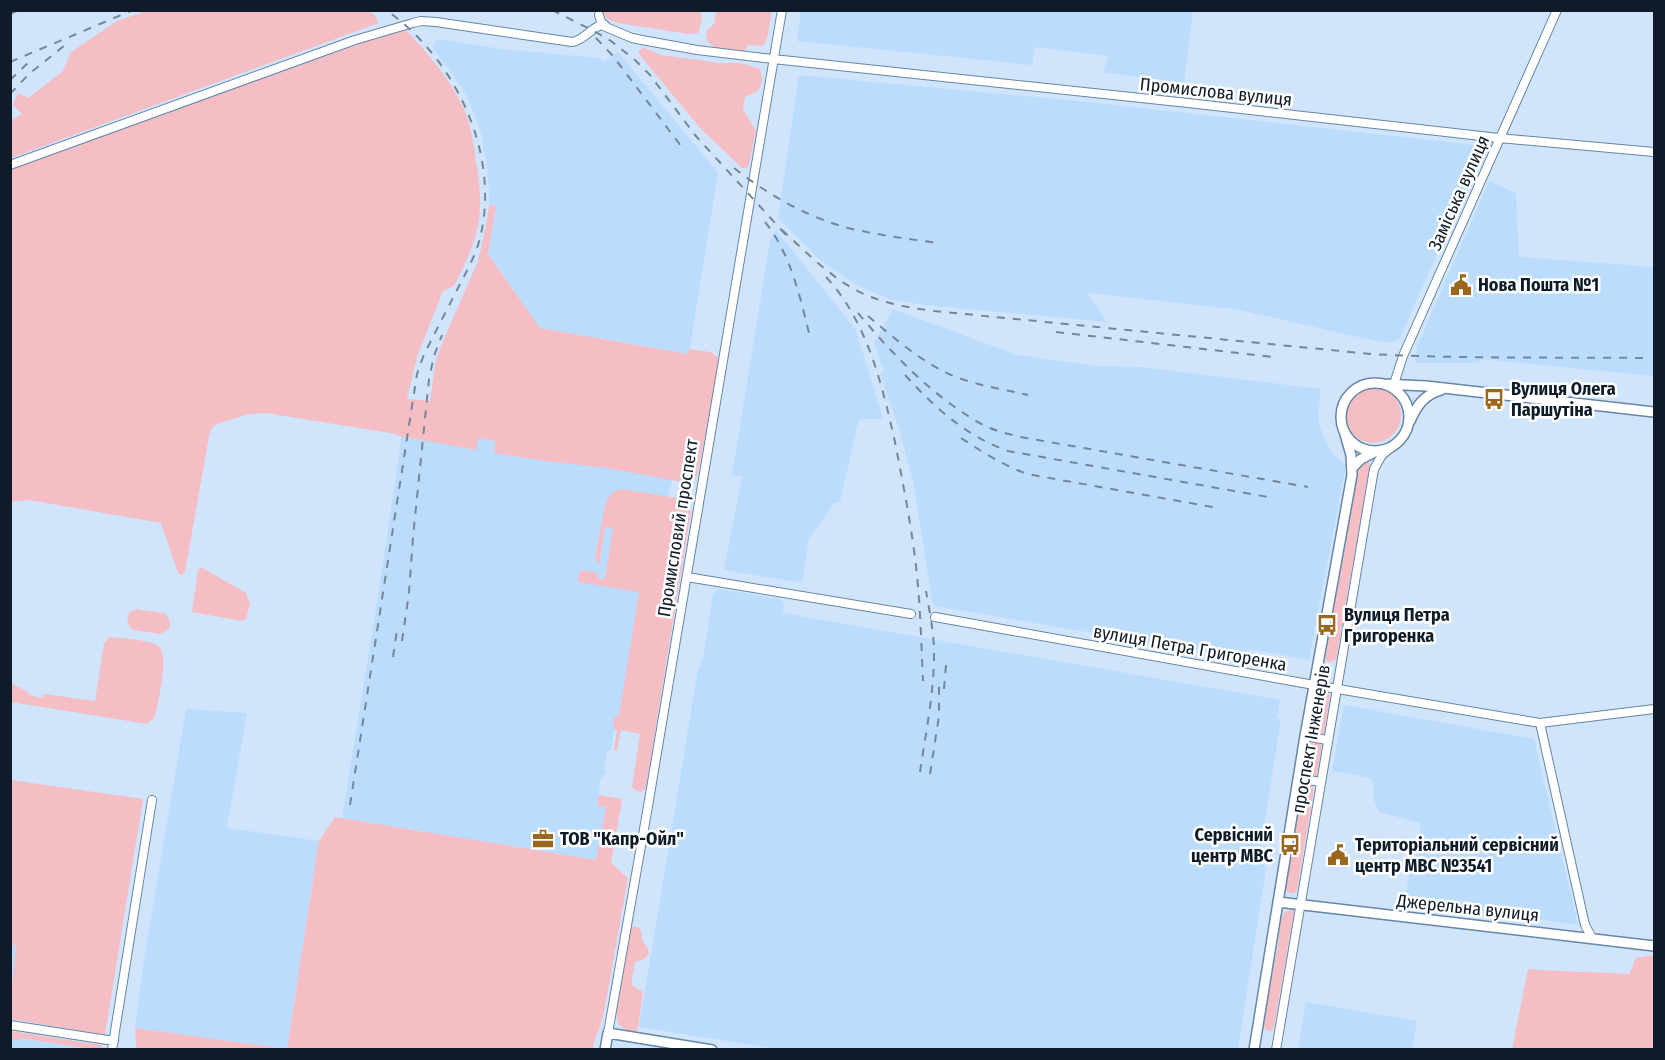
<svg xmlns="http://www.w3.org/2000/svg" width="1665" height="1060" font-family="'Fira Sans Condensed',sans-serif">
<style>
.built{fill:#bcdcfe}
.green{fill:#f5bec5}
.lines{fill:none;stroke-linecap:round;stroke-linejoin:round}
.minor-casing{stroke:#6586a7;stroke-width:10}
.tertiary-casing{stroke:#6586a7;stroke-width:12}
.minor{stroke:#fff;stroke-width:8}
.tertiary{stroke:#fff;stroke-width:9}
.rail{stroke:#758698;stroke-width:2;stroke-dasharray:8 8;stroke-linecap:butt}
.labels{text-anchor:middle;stroke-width:5;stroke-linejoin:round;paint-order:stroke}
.street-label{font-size:18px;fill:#0e1b28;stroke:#fff}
.poi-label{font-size:18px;font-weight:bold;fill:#0e1b28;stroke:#fff;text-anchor:start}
</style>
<rect width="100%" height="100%" fill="#d0e5fb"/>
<path class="built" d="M 801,11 L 801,10 L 1193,11 L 1184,83 L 1103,72 L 1108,56 L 1035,47 L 1032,65 L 797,41 Z
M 437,39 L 502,49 L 599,58 L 605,62 L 618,52 L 718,173 L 689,354 L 540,328 L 488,254 L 496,206 L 489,205 L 488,173 L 481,133 L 469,101 L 462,87 L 432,47 Z
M 799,75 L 1078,101 L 1485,146 L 1399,340 L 1385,343 L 1234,309 L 1087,293 L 1107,322 L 924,305 L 889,299 L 854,284 L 818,258 L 778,218 Z
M 1489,181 L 1516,193 L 1519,257 L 1654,267 L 1654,376 L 1480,359 L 1479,363 L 1415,363 L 1417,347 Z
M 776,230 L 856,330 L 883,419 L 859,419 L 840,502 L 834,503 L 809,539 L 802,583 L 724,570 L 742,477 L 732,475 L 770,241 Z
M 893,309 L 1017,355 L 1097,366 L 1142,367 L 1321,389 L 1318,417 L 1322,434 L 1332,453 L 1346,466 L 1309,660 L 1249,649 L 1247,659 L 933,606 L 913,481 L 899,429 L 880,374 L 884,372 L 874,343 Z
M 407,399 L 463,405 L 673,476 L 619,716 L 615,724 L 611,750 L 607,751 L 604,769 L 607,772 L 601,778 L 597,804 L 606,806 L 597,860 L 342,818 L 380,584 Z
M 719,589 L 781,599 L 784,604 L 783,613 L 1280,700 L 1277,718 L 1281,719 L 1259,858 L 1266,869 L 1238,1049 L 782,1050 L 639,1027 L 697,675 L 703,657 L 713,594 Z
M 1344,705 L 1534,739 L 1578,925 L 1404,900 L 1421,823 L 1379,812 L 1373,797 L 1374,785 L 1371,778 L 1332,771 Z
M 186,709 L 247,713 L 227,828 L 319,841 L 287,1049 L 135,1028 L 144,960 Z
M 11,945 L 16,946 L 11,996 Z
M 1306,1002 L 1417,1021 L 1412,1049 L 1298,1049 Z
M 10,1037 L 89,1049 L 90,1049 L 11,1049 Z"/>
<path class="green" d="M 146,11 L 367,11 L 374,14 L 379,23 L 11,158 L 11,120 L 22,114 L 13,105 L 18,93 L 28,98 L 63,71 L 71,52 L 117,21 Z
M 601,11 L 701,11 L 702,20 L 698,33 L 688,34 L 618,23 L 607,19 Z
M 716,11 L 772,11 L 767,39 L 763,46 L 748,45 L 743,52 L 714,48 L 706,39 L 707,30 L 714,24 Z
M 404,28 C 427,52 450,79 464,109 C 471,125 474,145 476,162 C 480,183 482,205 478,226 C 473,248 464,266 454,286 L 443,291 L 417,357 L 407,399 L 430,401 L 435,365 L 440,348 L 478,261 L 486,226 L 489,205 L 496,206 L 488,254 L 540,328 L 688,354 L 689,349 L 710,352 L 717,356 L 719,362 L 697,477 L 688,483 L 607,468 L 545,461 L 494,453 L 495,441 L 478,438 L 476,450 L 399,436 L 396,434 L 266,413 L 250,414 L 219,423 L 215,425 L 210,431 L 185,572 L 182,575 L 178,573 L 161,523 L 29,500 L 11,502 L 11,169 Z
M 642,47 L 661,55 L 720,63 L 741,63 L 760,69 L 762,80 L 758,91 L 745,97 L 743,109 L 756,131 L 748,168 L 742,168 L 701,129 L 638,53 Z
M1345 415a28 28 0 1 1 56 0a28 28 0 1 1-56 0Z
M 1365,461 L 1370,463 L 1370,465 L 1336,660 L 1330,662 L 1325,660 L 1324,658 L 1355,469 Z
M 621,489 L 678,498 L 689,506 L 691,512 L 646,786 L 645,789 L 641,792 L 635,790 L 632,787 L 640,734 L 621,730 L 617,751 L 614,750 L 617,730 L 614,729 L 614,724 L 613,723 L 614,717 L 619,716 L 639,592 L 578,582 L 580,570 L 598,573 L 597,578 L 605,579 L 613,528 L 605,527 L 599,566 L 595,557 L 606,501 L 613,492 Z
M 201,567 L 246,593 L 250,604 L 246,619 L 241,621 L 192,612 L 198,570 Z
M 137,609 L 166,614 L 170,623 L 169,629 L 160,634 L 133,630 C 124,622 126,612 137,609 Z
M 110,637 C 121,638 149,640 157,645 C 171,653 158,698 156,713 L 153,719 L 147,724 L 11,702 L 11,683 L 28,692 L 28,695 L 43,698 L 44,694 L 95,701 L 104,643 Z
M 1323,692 L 1328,693 L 1330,696 L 1324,733 L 1321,735 L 1314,735 L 1311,729 L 1316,697 L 1318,694 Z
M 1313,742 L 1322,744 L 1317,775 L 1313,778 L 1302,775 L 1308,744 Z
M 11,780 L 143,799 L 105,1035 L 11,1019 L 11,996 L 16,946 L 10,945 Z
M 1304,784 L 1312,786 L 1314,789 L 1297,890 L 1294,893 L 1289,893 L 1285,889 L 1286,877 L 1292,851 L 1295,814 L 1301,785 Z
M 599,795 L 622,799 L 611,863 L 628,878 L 603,1018 L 594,1042 L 593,1049 L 139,1050 L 136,1046 L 135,1028 L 287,1049 L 319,841 L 335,817 L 596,860 L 606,807 L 597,805 Z
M 1292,909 L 1294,911 L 1274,1027 L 1272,1031 L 1266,1030 L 1264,1026 L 1264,1018 L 1278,946 L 1281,919 L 1285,912 Z
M 631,926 L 640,928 L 643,942 L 647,948 L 649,953 L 645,959 L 635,962 L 632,980 L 632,985 L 643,992 L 638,1028 L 636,1032 L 629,1032 L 618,1024 L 616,1011 L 628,937 Z
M 1654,955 L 1654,1049 L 1512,1049 L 1528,969 C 1562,972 1596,972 1629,974 L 1636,958 Z
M 10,1031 L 102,1045 L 102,1049 L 90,1049 L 21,1038 L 20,1040 L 11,1039 Z"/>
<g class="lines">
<defs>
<path id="minor" d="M 599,15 L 601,22 L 606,26
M 10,165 L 355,40 L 413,23 L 421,21 L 436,22 L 572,42 C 584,40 590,29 601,25 L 632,38 L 642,40 L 697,50 L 773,59 L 1188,103 L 1499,138 L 1654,152
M 1394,389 L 1394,384 L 1403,356 L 1557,10
M 687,577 L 911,614
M 935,617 L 1314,685 L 1540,723 L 1654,709
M 1540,723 L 1585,925 L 1592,938
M 1305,736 L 1327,740
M 1298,778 L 1320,782
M 10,1025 L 114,1041
M 608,1033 L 647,812 L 782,10
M 112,1050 L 152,800
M 1276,1050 L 1374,469 L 1382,455 L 1397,443"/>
<path id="tertiary" d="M1341 417a34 34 0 1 1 68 0a34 34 0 1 1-68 0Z
M 1383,384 L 1426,386 L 1654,412
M 1410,421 C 1417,405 1424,395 1441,390
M 1353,467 L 1361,459 L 1375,452
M 1278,902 L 1654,946
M 605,1050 L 608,1033 L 712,1050
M 1254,1050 L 1305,736 L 1352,475 L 1351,455 L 1345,434"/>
</defs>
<use href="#minor" class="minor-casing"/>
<use href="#tertiary" class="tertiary-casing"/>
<use href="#minor" class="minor"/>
<use href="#tertiary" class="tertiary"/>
<path class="rail" d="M 552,10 L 592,30 L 611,41 L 635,60 L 650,75 L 695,135 L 786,235
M 10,14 L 19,10
M 596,38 L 613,56 L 684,150
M 10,62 L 133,10
M 10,80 L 32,59
M 10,94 L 29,74 L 65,45
M 734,168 C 767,194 807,217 848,228 C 878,235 908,239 939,243
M 765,222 C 791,254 800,297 810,337
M 782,230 C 806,252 835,282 866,295 C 888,304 910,308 934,311 L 1371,354 C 1463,359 1555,357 1647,358
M 826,277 C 867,321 882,384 895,442 C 902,478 909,514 914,550 C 920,593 921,637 923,681
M 858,313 C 889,350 922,385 962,412 C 971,418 980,424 990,428 C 1002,433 1014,435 1026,438 L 1308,487
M 868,316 C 894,338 920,361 951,375 C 975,385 1002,389 1028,395
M 1056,332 L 1273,357
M 905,375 C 935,408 966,436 1008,451 L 1268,497
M 961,438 C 982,452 1003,465 1027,474 L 1218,508
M 402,641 L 409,593 L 413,537 L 429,379 L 434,356 L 442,335
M 393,657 L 397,630
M 944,689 L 946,665
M 920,772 C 926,731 935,689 934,647 C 933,628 929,609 926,591
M 930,774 L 939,716 L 939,679
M 350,805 L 417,374 L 423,357 C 435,332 448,308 460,284 C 468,269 476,254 480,238 C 501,154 455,58 386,10"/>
</g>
<defs>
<symbol id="civic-bare" viewBox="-9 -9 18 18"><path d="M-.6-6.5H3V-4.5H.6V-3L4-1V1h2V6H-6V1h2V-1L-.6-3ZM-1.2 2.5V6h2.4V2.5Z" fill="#9b661e" stroke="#fff" stroke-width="2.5" paint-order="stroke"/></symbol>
<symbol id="bus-bare" viewBox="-9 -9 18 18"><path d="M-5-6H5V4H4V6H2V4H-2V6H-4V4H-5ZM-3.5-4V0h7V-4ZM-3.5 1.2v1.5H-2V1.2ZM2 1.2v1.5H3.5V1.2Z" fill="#9b661e" stroke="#fff" stroke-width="2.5" paint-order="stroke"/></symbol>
<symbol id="office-bare" viewBox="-9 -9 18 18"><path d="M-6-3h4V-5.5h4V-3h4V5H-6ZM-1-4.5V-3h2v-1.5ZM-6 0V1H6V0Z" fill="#9b661e" stroke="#fff" stroke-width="2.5" paint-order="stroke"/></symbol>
</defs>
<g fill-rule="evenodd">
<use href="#civic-bare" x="1446" y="270" width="30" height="30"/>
<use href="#bus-bare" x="1479" y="384" width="30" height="30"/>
<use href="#bus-bare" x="1312" y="610" width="30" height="30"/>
<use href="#office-bare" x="528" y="824" width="30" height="30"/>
<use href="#bus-bare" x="1275" y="830" width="30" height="30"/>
<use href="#civic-bare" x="1323" y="840" width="30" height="30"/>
</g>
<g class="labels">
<g class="street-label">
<text transform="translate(1216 92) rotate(6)" y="6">Промислова вулиця</text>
<text transform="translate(1459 193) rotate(-66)" y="6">Заміська вулиця</text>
<text transform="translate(678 528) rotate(-81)" y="6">Промисловий проспект</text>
<text transform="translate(1190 648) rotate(10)" y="6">вулиця Петра Григоренка</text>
<text transform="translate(1311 739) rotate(-80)" y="6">проспект Інженерів</text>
<text transform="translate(1468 908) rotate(6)" y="6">Джерельна вулиця</text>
</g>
<g class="poi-label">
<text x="1478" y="291">Нова Пошта №1</text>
<text x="1511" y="395">Вулиця Олега<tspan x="1511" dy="21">Паршутіна</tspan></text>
<text x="1344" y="621">Вулиця Петра<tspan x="1344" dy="21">Григоренка</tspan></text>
<text x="1273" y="841" text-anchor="end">Сервісний<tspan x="1273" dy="21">центр МВС</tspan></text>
<text x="560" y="845">ТОВ "Капр-Ойл"</text>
<text x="1355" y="851">Територіальний сервісний<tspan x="1355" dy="21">центр МВС №3541</tspan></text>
</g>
</g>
<rect width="1665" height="1060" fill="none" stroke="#0e1b28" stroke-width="24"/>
</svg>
